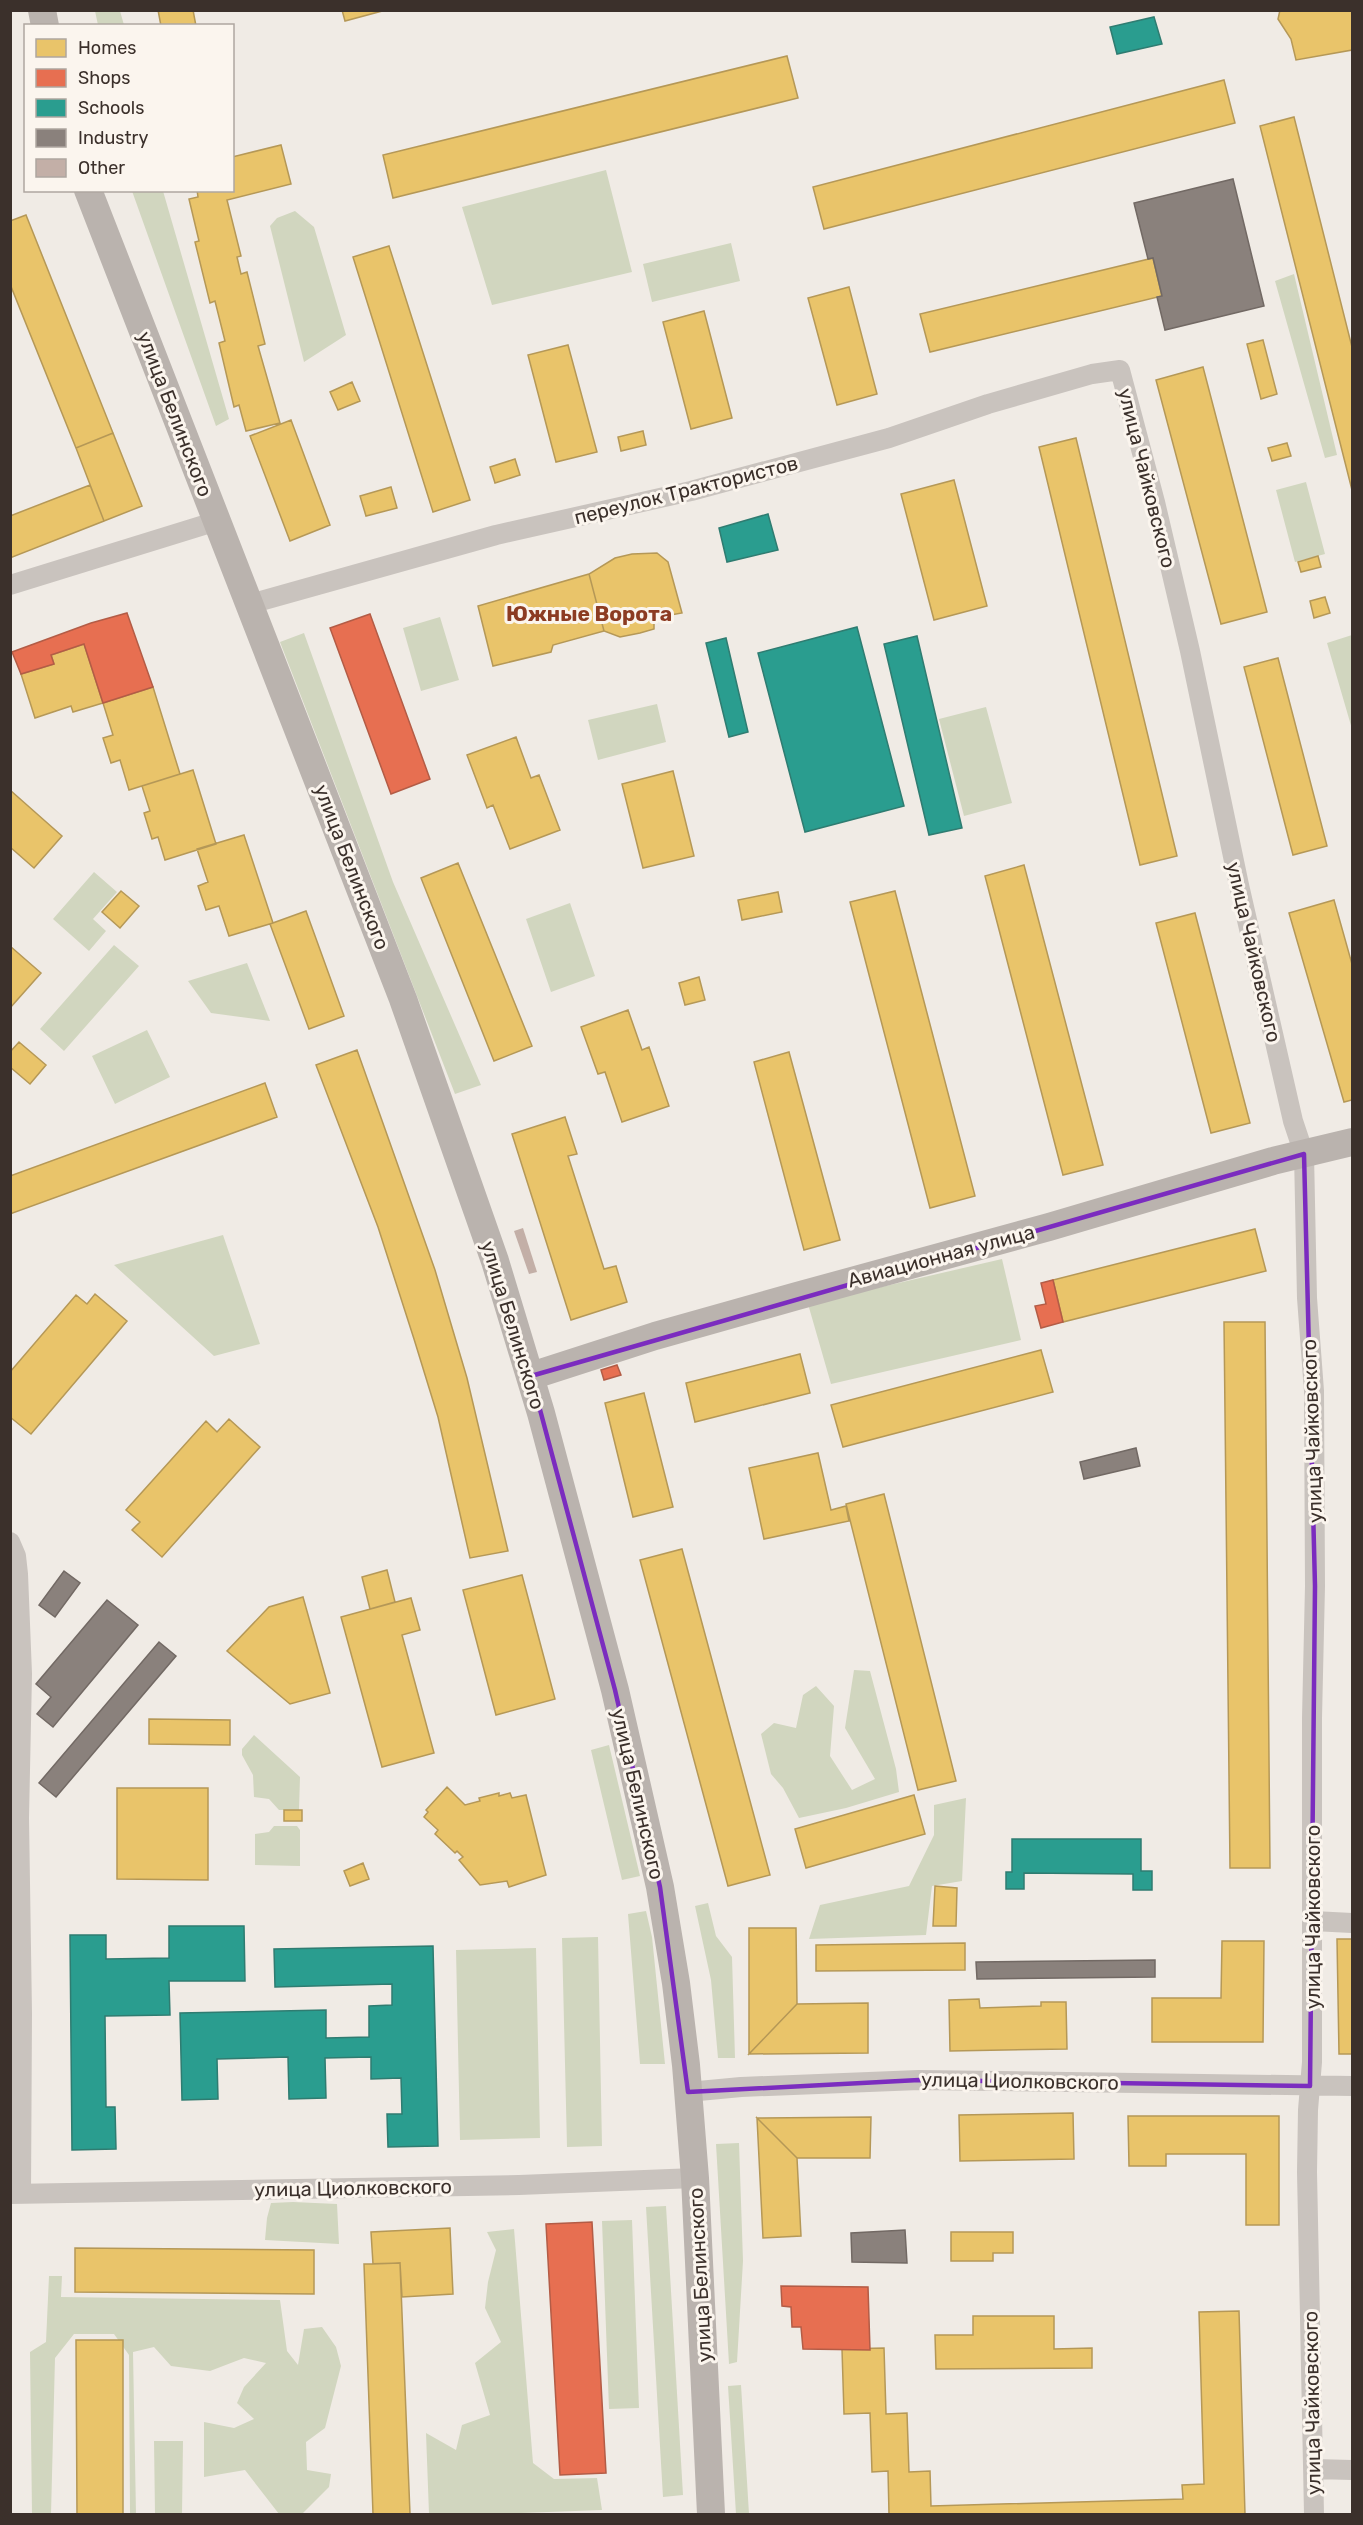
<svg xmlns="http://www.w3.org/2000/svg" width="1363" height="2525" font-family="Rubik,sans-serif">
<style>
.green{fill:#d1d6bf}
.homes{fill:#e9c46a;stroke:#b59857;stroke-width:1.5}
.shops{fill:#e76f51;stroke:#b35c46;stroke-width:1.5}
.schools{fill:#2a9d8f;stroke:#2f7c71;stroke-width:1.5}
.industry{fill:#8a817c;stroke:#726964;stroke-width:1.5}
.building{fill:#c3afa7}
.lines{fill:none;stroke-linecap:round;stroke-linejoin:round}
.street{stroke:#c9c3be;stroke-width:20}
.secondary{stroke:#bab3ae;stroke-width:28}
.marked{fill:none;stroke:#7b2cbf;stroke-width:4.5;stroke-linejoin:round}
.labels{text-anchor:middle;stroke-width:6;stroke-linejoin:round;paint-order:stroke}
.street-label{font-size:20px;fill:#3b302b;stroke:#fbf5ee}
.neighbourhood-label{font-size:21px;font-weight:bold;fill:#8c3b22;stroke:#fbf5ee}
</style>
<rect width="100%" height="100%" fill="#f0ebe5"/>
<path class="green" d="M 95,11 L 120,11 L 124,25 L 98,25 Z
M 606,170 L 632,272 L 492,305 L 462,207 Z
M 132,191 L 163,191 L 229,419 L 216,426 Z
M 295,211 L 314,227 L 346,335 L 304,362 L 270,226 L 277,218 Z
M 731,243 L 740,281 L 652,302 L 643,264 Z
M 1294,274 L 1337,455 L 1325,458 L 1275,281 Z
M 1306,482 L 1325,554 L 1295,562 L 1276,490 Z
M 440,617 L 459,680 L 421,691 L 403,628 Z
M 304,633 L 393,882 L 481,1085 L 455,1094 L 280,642 Z
M 1352,635 L 1352,729 L 1327,643 Z
M 657,704 L 666,742 L 598,760 L 588,720 Z
M 986,707 L 1012,803 L 964,816 L 939,719 Z
M 94,872 L 117,892 L 93,919 L 106,931 L 89,951 L 53,919 Z
M 570,903 L 595,976 L 551,992 L 526,919 Z
M 114,945 L 139,966 L 64,1051 L 40,1029 Z
M 247,963 L 270,1021 L 211,1013 L 188,981 Z
M 147,1030 L 170,1077 L 115,1104 L 92,1056 Z
M 223,1235 L 260,1344 L 214,1356 L 114,1265 Z
M 1002,1259 L 1021,1340 L 831,1384 L 808,1304 Z
M 854,1670 L 870,1671 L 896,1769 L 899,1792 L 846,1808 L 799,1818 L 783,1788 L 771,1774 L 761,1734 L 774,1723 L 796,1728 L 803,1695 L 816,1686 L 834,1706 L 830,1756 L 852,1790 L 875,1779 L 845,1728 Z
M 254,1735 L 300,1777 L 299,1810 L 279,1810 L 269,1799 L 254,1797 L 253,1775 L 242,1755 L 242,1749 Z
M 609,1745 L 640,1876 L 622,1880 L 591,1750 Z
M 966,1798 L 962,1881 L 932,1886 L 926,1935 L 809,1939 L 820,1905 L 909,1886 L 934,1835 L 934,1805 Z
M 274,1826 L 297,1826 L 300,1830 L 300,1866 L 255,1865 L 255,1834 L 269,1832 Z
M 708,1903 L 716,1936 L 732,1957 L 735,2058 L 718,2058 L 711,1980 L 695,1906 Z
M 646,1911 L 652,1937 L 665,2064 L 640,2064 L 628,1914 Z
M 598,1937 L 602,2146 L 567,2147 L 562,1938 Z
M 536,1948 L 540,2138 L 460,2140 L 456,1950 Z
M 739,2143 L 743,2261 L 737,2362 L 729,2364 L 716,2144 Z
M 293,2202 L 337,2204 L 339,2244 L 265,2240 L 267,2218 L 271,2203 Z
M 666,2206 L 683,2495 L 663,2497 L 646,2207 Z
M 632,2220 L 639,2408 L 609,2409 L 602,2221 Z
M 514,2229 L 533,2463 L 554,2479 L 597,2478 L 602,2510 L 495,2514 L 429,2514 L 426,2433 L 456,2450 L 462,2425 L 490,2415 L 475,2363 L 501,2342 L 485,2308 L 488,2282 L 496,2250 L 487,2232 Z
M 49,2276 L 62,2276 L 61,2297 L 280,2300 L 287,2351 L 298,2365 L 304,2329 L 322,2327 L 336,2347 L 341,2366 L 325,2428 L 306,2442 L 307,2470 L 331,2474 L 329,2487 L 302,2514 L 279,2514 L 245,2470 L 204,2477 L 204,2422 L 234,2428 L 254,2419 L 237,2403 L 244,2387 L 266,2363 L 244,2358 L 210,2371 L 171,2366 L 154,2347 L 133,2352 L 136,2514 L 130,2514 L 129,2355 L 114,2334 L 74,2334 L 55,2358 L 51,2514 L 32,2514 L 30,2352 L 46,2342 Z
M 741,2385 L 749,2514 L 736,2514 L 728,2386 Z
M 154,2441 L 183,2441 L 182,2514 L 155,2514 Z"/>
<path class="homes" d="M 158,10 L 193,10 L 196,26 L 161,26 Z
M 342,10 L 386,10 L 345,21 Z
M 1280,10 L 1352,10 L 1352,50 L 1296,60 L 1291,39 L 1278,19 Z
M 787,56 L 798,98 L 393,198 L 383,155 Z
M 1224,80 L 1235,123 L 824,229 L 813,187 Z
M 1294,117 L 1352,347 L 1352,490 L 1260,126 Z
M 281,145 L 291,184 L 227,200 L 241,256 L 237,257 L 241,274 L 247,272 L 265,344 L 258,346 L 280,423 L 246,431 L 239,405 L 234,407 L 219,343 L 225,341 L 215,301 L 210,303 L 195,242 L 199,241 L 189,199 L 198,197 L 197,190 L 232,190 L 232,157 Z
M 26,215 L 113,433 L 76,448 L 10,284 L 10,221 Z
M 389,246 L 470,500 L 433,512 L 353,257 Z
M 1153,258 L 1162,296 L 930,352 L 920,314 Z
M 849,287 L 877,394 L 837,405 L 808,298 Z
M 704,311 L 732,418 L 691,429 L 663,322 Z
M 1263,340 L 1277,394 L 1261,399 L 1247,344 Z
M 568,345 L 597,452 L 556,462 L 528,355 Z
M 1203,367 L 1267,612 L 1221,624 L 1156,380 Z
M 352,382 L 360,401 L 338,410 L 330,392 Z
M 291,420 L 330,525 L 290,541 L 250,436 Z
M 643,431 L 646,445 L 621,451 L 618,437 Z
M 113,433 L 142,506 L 104,521 L 76,448 Z
M 1076,438 L 1177,856 L 1140,865 L 1039,447 Z
M 1287,443 L 1291,456 L 1272,461 L 1268,448 Z
M 515,459 L 520,475 L 495,483 L 490,467 Z
M 954,480 L 987,606 L 934,620 L 901,494 Z
M 90,485 L 104,521 L 10,558 L 10,516 Z
M 391,487 L 397,508 L 366,516 L 360,496 Z
M 657,553 L 668,562 L 682,613 L 654,618 L 654,629 L 640,633 L 620,637 L 604,631 L 589,574 L 615,558 L 632,554 Z
M 1318,556 L 1321,567 L 1301,572 L 1298,562 Z
M 589,574 L 604,631 L 553,645 L 551,652 L 493,666 L 478,606 Z
M 1325,597 L 1330,613 L 1314,618 L 1310,601 Z
M 84,644 L 103,703 L 73,712 L 71,706 L 35,718 L 21,674 L 54,664 L 51,655 Z
M 1278,658 L 1327,846 L 1293,855 L 1244,667 Z
M 153,687 L 180,774 L 129,790 L 120,760 L 111,763 L 103,738 L 113,735 L 103,703 Z
M 516,737 L 531,778 L 539,775 L 560,830 L 510,849 L 493,805 L 487,808 L 467,755 Z
M 193,770 L 216,844 L 165,860 L 158,837 L 152,839 L 144,813 L 150,811 L 142,786 Z
M 673,771 L 694,856 L 643,868 L 622,784 Z
M 10,790 L 62,836 L 34,868 L 10,847 Z
M 244,835 L 273,923 L 229,936 L 219,906 L 206,910 L 198,886 L 208,882 L 197,849 Z
M 458,863 L 532,1046 L 494,1061 L 421,878 Z
M 1024,865 L 1103,1165 L 1063,1175 L 985,876 Z
M 121,891 L 139,906 L 120,928 L 102,912 Z
M 895,891 L 975,1196 L 930,1208 L 850,902 Z
M 778,892 L 782,912 L 742,920 L 738,900 Z
M 1334,900 L 1352,964 L 1352,1100 L 1344,1102 L 1289,913 Z
M 306,911 L 344,1016 L 309,1029 L 270,924 Z
M 1195,913 L 1250,1123 L 1211,1133 L 1156,923 Z
M 10,946 L 41,973 L 10,1008 Z
M 699,977 L 705,1000 L 685,1005 L 679,983 Z
M 628,1010 L 642,1050 L 649,1047 L 669,1106 L 622,1122 L 605,1072 L 598,1074 L 581,1027 Z
M 19,1042 L 46,1065 L 30,1084 L 10,1067 L 10,1052 Z
M 357,1050 L 435,1270 L 467,1378 L 508,1551 L 470,1558 L 438,1417 L 414,1339 L 378,1227 L 316,1065 Z
M 789,1052 L 840,1240 L 804,1250 L 754,1062 Z
M 265,1083 L 277,1117 L 10,1214 L 10,1176 Z
M 565,1117 L 577,1154 L 568,1156 L 604,1269 L 616,1266 L 627,1302 L 571,1320 L 512,1134 Z
M 1255,1229 L 1266,1271 L 1063,1322 L 1053,1280 Z
M 95,1294 L 127,1321 L 31,1434 L 10,1417 L 10,1372 L 76,1295 L 87,1304 Z
M 1224,1322 L 1265,1322 L 1270,1868 L 1230,1868 Z
M 1041,1350 L 1053,1392 L 843,1447 L 831,1405 Z
M 800,1354 L 810,1393 L 695,1422 L 686,1383 Z
M 644,1393 L 673,1507 L 633,1517 L 605,1403 Z
M 229,1419 L 260,1447 L 162,1557 L 132,1530 L 140,1522 L 126,1510 L 206,1421 L 217,1432 Z
M 818,1453 L 831,1510 L 846,1506 L 849,1521 L 764,1539 L 749,1468 Z
M 884,1494 L 956,1781 L 918,1790 L 846,1504 Z
M 682,1549 L 770,1875 L 728,1886 L 640,1560 Z
M 387,1570 L 395,1602 L 370,1609 L 362,1577 Z
M 522,1575 L 555,1699 L 496,1715 L 463,1590 Z
M 303,1597 L 330,1693 L 290,1704 L 227,1651 L 269,1607 Z
M 411,1598 L 420,1630 L 402,1635 L 434,1753 L 382,1767 L 341,1617 Z
M 149,1719 L 230,1720 L 230,1745 L 149,1744 Z
M 447,1787 L 465,1805 L 480,1801 L 479,1798 L 499,1793 L 499,1796 L 510,1793 L 512,1798 L 526,1795 L 546,1875 L 509,1887 L 507,1881 L 480,1885 L 459,1860 L 463,1857 L 457,1851 L 455,1853 L 435,1834 L 438,1830 L 424,1817 L 428,1812 L 426,1810 Z
M 117,1788 L 208,1788 L 208,1880 L 117,1879 Z
M 914,1795 L 925,1834 L 806,1868 L 795,1829 Z
M 284,1810 L 302,1810 L 302,1821 L 284,1821 Z
M 363,1863 L 369,1879 L 350,1886 L 344,1871 Z
M 935,1886 L 957,1888 L 956,1926 L 933,1926 Z
M 749,1928 L 796,1928 L 797,2004 L 749,2054 Z
M 1337,1939 L 1352,1939 L 1352,2054 L 1339,2054 Z
M 1222,1941 L 1264,1941 L 1263,2042 L 1152,2042 L 1152,1998 L 1221,1998 Z
M 965,1943 L 965,1970 L 816,1971 L 816,1945 Z
M 979,1999 L 980,2008 L 1041,2006 L 1041,2002 L 1066,2002 L 1067,2049 L 950,2051 L 949,2000 Z
M 868,2003 L 868,2053 L 749,2054 L 797,2004 Z
M 1073,2113 L 1074,2159 L 960,2161 L 959,2115 Z
M 1128,2116 L 1279,2116 L 1279,2225 L 1246,2225 L 1246,2154 L 1166,2154 L 1166,2166 L 1129,2166 Z
M 871,2117 L 870,2158 L 797,2158 L 757,2118 Z
M 757,2118 L 797,2158 L 801,2236 L 763,2238 Z
M 450,2228 L 453,2294 L 402,2297 L 400,2263 L 373,2264 L 371,2232 Z
M 951,2232 L 1013,2232 L 1013,2253 L 993,2253 L 993,2261 L 951,2261 Z
M 75,2248 L 314,2250 L 314,2294 L 75,2292 Z
M 400,2263 L 410,2514 L 373,2514 L 364,2264 Z
M 1239,2311 L 1245,2514 L 889,2514 L 888,2471 L 872,2472 L 870,2413 L 844,2414 L 842,2349 L 884,2348 L 886,2414 L 907,2413 L 909,2472 L 930,2471 L 931,2506 L 1183,2499 L 1182,2485 L 1204,2484 L 1199,2312 Z
M 973,2316 L 1054,2316 L 1054,2349 L 1092,2348 L 1092,2368 L 936,2369 L 935,2335 L 973,2335 Z
M 76,2340 L 123,2340 L 123,2514 L 77,2514 Z"/>
<path class="shops" d="M 127,613 L 153,687 L 103,703 L 84,644 L 51,655 L 54,664 L 21,674 L 12,652 L 91,623 Z
M 370,614 L 430,779 L 391,794 L 330,628 Z
M 1053,1280 L 1063,1322 L 1041,1328 L 1035,1306 L 1046,1304 L 1041,1283 Z
M 617,1365 L 621,1375 L 604,1380 L 601,1370 Z
M 592,2222 L 606,2473 L 560,2475 L 546,2224 Z
M 781,2286 L 868,2287 L 870,2350 L 803,2349 L 801,2327 L 792,2327 L 791,2307 L 782,2306 Z"/>
<path class="schools" d="M 1154,17 L 1162,44 L 1117,54 L 1110,27 Z
M 768,514 L 778,550 L 727,562 L 719,528 Z
M 857,627 L 904,806 L 805,832 L 758,653 Z
M 917,636 L 962,828 L 929,835 L 884,644 Z
M 726,638 L 748,732 L 729,737 L 706,643 Z
M 1012,1839 L 1141,1839 L 1141,1871 L 1152,1871 L 1152,1890 L 1133,1890 L 1133,1874 L 1024,1873 L 1024,1889 L 1006,1889 L 1006,1872 L 1012,1872 Z
M 169,1926 L 244,1926 L 245,1981 L 169,1981 L 170,2015 L 105,2016 L 106,2107 L 115,2107 L 116,2149 L 72,2150 L 70,1935 L 106,1935 L 106,1959 L 169,1958 Z
M 433,1946 L 438,2146 L 388,2147 L 387,2114 L 402,2114 L 401,2078 L 371,2079 L 371,2057 L 325,2058 L 326,2098 L 289,2099 L 288,2057 L 217,2059 L 218,2099 L 182,2100 L 180,2013 L 326,2010 L 326,2038 L 369,2037 L 369,2006 L 392,2005 L 392,1984 L 275,1987 L 274,1949 Z"/>
<path class="industry" d="M 1233,179 L 1264,306 L 1165,330 L 1157,297 L 1162,296 L 1153,258 L 1148,259 L 1134,203 Z
M 1136,1448 L 1140,1466 L 1084,1479 L 1080,1462 Z
M 64,1571 L 80,1583 L 55,1617 L 39,1605 Z
M 107,1600 L 138,1625 L 53,1727 L 37,1714 L 51,1697 L 36,1684 Z
M 159,1642 L 176,1656 L 56,1797 L 39,1783 Z
M 1155,1960 L 1155,1977 L 977,1979 L 976,1962 Z
M 905,2230 L 907,2263 L 852,2262 L 851,2233 Z"/>
<path class="building" d="M 523,1228 L 537,1272 L 529,1274 L 514,1231 Z"/>
<g class="lines">
<path class="street" d="M 10,585 L 217,521
M 250,604 L 496,535 L 691,491 L 889,438 L 988,404 L 1092,374 L 1120,370 L 1155,502 L 1190,651 L 1239,885 L 1293,1121 L 1304,1154 L 1307,1298 L 1314,1391 L 1315,1586 L 1312,1718 L 1312,2062 L 1308,2110 L 1307,2172 L 1314,2514
M 10,1542 L 16,1556 L 18,1574 L 22,1674 L 19,1818 L 22,2014 L 21,2194
M 1313,1921 L 1352,1923
M 688,2092 L 741,2087 L 919,2080 L 1352,2086
M 10,2194 L 519,2185 L 695,2178
M 1314,2469 L 1352,2470"/>
<path class="secondary" d="M 42,10 L 45,26
M 88,190 L 403,999 L 495,1261 L 541,1413 L 615,1690 L 660,1887 L 676,1983 L 686,2065 L 695,2178 L 711,2514
M 531,1376 L 655,1336 L 797,1296 L 1049,1227 L 1273,1161 L 1352,1142"/>
</g>
<path class="marked" d="M 1304,1154 L 1315,1586 L 1310,2086 L 919,2080 L 688,2092 L 660,1887 L 615,1690 L 531,1376 Z"/>
<g class="labels">
<g class="street-label">
<text transform="translate(175 414) rotate(69)" y="7">улица Белинского</text>
<text transform="translate(1147 478) rotate(76)" y="7">улица Чайковского</text>
<text transform="translate(686 490) rotate(-14)" y="7">переулок Трактористов</text>
<text transform="translate(352 867) rotate(69)" y="7">улица Белинского</text>
<text transform="translate(1254 952) rotate(77)" y="7">улица Чайковского</text>
<text transform="translate(941 1256) rotate(-15)" y="7">Авиационная улица</text>
<text transform="translate(513 1325) rotate(73)" y="7">улица Белинского</text>
<text transform="translate(1312 1431) rotate(-92)" y="7">улица Чайковского</text>
<text transform="translate(638 1794) rotate(77)" y="7">улица Белинского</text>
<text transform="translate(1313 1917) rotate(-90)" y="7">улица Чайковского</text>
<text transform="translate(1020 2081) rotate(1)" y="7">улица Циолковского</text>
<text transform="translate(353 2188) rotate(-1)" y="7">улица Циолковского</text>
<text transform="translate(700 2275) rotate(-93)" y="7">улица Белинского</text>
<text transform="translate(1312 2403) rotate(-91)" y="7">улица Чайковского</text>
</g>
<g class="neighbourhood-label">
<text x="589" y="621">Южные Ворота</text>
</g>
</g>
<rect width="1363" height="2525" fill="none" stroke="#3b302b" stroke-width="24"/>
<rect x="24" y="24" width="210" height="168" fill="#fbf5ee" stroke="#aea6a0" stroke-width="1.5"/>
<rect x="36" y="39" width="30" height="18" fill="#e9c46a" stroke="#aea6a0" stroke-width="1.5"/>
<text x="78" y="54" font-size="18" fill="#3b302b">Homes</text>
<rect x="36" y="69" width="30" height="18" fill="#e76f51" stroke="#aea6a0" stroke-width="1.5"/>
<text x="78" y="84" font-size="18" fill="#3b302b">Shops</text>
<rect x="36" y="99" width="30" height="18" fill="#2a9d8f" stroke="#aea6a0" stroke-width="1.5"/>
<text x="78" y="114" font-size="18" fill="#3b302b">Schools</text>
<rect x="36" y="129" width="30" height="18" fill="#8a817c" stroke="#aea6a0" stroke-width="1.5"/>
<text x="78" y="144" font-size="18" fill="#3b302b">Industry</text>
<rect x="36" y="159" width="30" height="18" fill="#c3afa7" stroke="#aea6a0" stroke-width="1.5"/>
<text x="78" y="174" font-size="18" fill="#3b302b">Other</text>
</svg>
